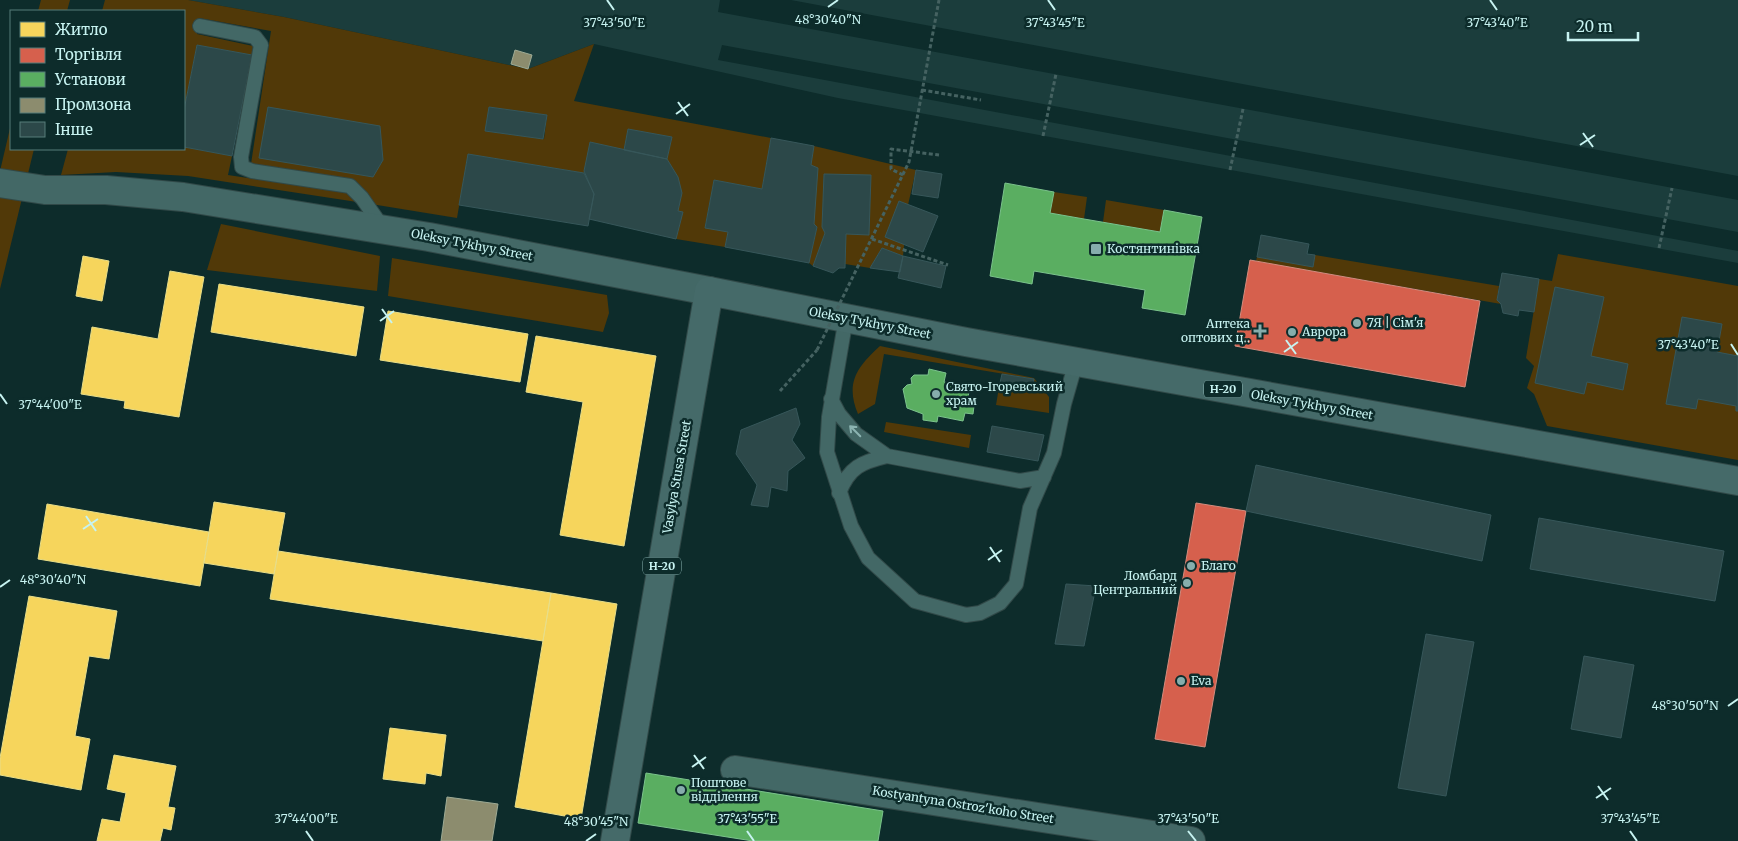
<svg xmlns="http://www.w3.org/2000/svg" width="1738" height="841" font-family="Merriweather,serif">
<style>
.built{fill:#1b3d3c}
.green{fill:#513908;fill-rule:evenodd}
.homes{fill:#f6d55c;stroke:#e8de89}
.shops{fill:#d6604d;stroke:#d28c7e}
.public{fill:#5aae61;stroke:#7bc38c}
.industry{fill:#8c8c6e;stroke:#9eab95}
.building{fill:#2c4849;stroke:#37575a}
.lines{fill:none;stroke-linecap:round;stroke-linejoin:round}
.lane-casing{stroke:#314948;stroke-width:16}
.street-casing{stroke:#314948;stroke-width:30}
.primary-casing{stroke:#314948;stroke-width:30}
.path{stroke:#456261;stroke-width:3;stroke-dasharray:4 2.5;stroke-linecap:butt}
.lane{stroke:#436866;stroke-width:14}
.street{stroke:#436866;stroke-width:28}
.primary{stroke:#456a69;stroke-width:28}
.path-bridge{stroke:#456261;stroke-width:3;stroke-dasharray:4 2.5;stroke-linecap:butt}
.oneway{stroke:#8cb4b2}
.ticks{fill:none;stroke:#c7f3f1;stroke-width:2}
.poi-dot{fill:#86adac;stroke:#0d2c2b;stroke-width:2}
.labels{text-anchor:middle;stroke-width:5;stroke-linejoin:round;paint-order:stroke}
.shield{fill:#0d2c2b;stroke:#8fb7b6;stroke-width:1}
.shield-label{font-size:11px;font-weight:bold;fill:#c7f3f1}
.street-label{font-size:12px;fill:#c7f3f1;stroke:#0d2c2b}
.poi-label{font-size:12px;fill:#c7f3f1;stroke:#0d2c2b;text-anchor:start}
.ticks-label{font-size:12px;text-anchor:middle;fill:#c7f3f1;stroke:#0d2c2b;stroke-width:5;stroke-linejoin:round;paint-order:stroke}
</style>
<rect width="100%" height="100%" fill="#0d2c2b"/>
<path class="built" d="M 188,0 L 720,0 L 718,12 L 1738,200 L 1738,232 L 722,45 L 718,60 L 1738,251 L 1738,263 L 838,98 L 594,44 L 528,69 L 284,17 Z
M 791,0 L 1738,0 L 1738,176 Z"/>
<path class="green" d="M 41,0 L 70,0 L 67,11 L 38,11 Z
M 105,0 L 188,0 L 284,17 L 528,69 L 594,44 L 574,101 L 771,138 L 762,189 L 714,180 L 705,227 L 728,232 L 725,247 L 676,239 L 682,212 L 678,211 C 684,188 679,180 667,159 L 672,137 L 628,129 L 624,150 L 590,142 L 584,173 L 468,154 L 457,218 L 371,204 L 353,180 L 251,164 L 271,31 L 199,18 L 197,34 L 253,46 L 252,55 L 197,45 L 184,110 L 184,11 L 102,11 ZM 489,107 L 547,115 L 544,139 L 485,131 ZM 380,126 L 383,160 L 373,177 L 260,158 Z
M 11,124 L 11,149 L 34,149 L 0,289 L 0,171 Z
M 814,146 L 916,170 L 908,205 L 903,256 L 882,248 L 870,268 L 845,264 L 846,234 L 869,234 L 871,176 L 824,174 L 822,227 L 825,233 L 813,266 L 809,263 L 817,227 L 814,224 L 811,165 Z
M 184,147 L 232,156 L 228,175 L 349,193 L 357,202 L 188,176 L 116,172 L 61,175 L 68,149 L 184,149 Z
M 1054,192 L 1087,197 L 1084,219 L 1050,213 Z
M 1106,200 L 1164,210 L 1160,232 L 1103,222 Z
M 221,224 L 380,256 L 377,291 L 207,270 Z
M 1558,254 L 1738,286 L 1738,460 L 1547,426 L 1534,394 L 1527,388 L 1534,366 L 1526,358 L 1539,279 L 1552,281 Z
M 1315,255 L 1499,286 L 1497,300 L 1501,304 L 1256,261 L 1257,257 L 1313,267 Z
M 392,258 L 607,295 L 609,313 L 603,332 L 388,296 Z
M 880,346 L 1034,378 L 1049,397 L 1049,413 L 996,405 L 999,387 L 1032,392 L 1034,379 L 884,354 L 875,404 L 858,414 C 845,383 857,367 880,346 Z
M 886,422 L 971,435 L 969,448 L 884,432 Z"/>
<path class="homes" d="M 83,256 L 109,261 L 102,301 L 76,296 Z
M 170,271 L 204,277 L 179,417 L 124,408 L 125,401 L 81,394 L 92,327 L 158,339 Z
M 219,284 L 364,307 L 356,356 L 211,332 Z
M 388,311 L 528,334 L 520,382 L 380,360 Z
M 536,336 L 656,356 L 624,546 L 560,535 L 583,402 L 526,392 Z
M 214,502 L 285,513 L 274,574 L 204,563 Z
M 47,504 L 209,532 L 200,586 L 38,559 Z
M 278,551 L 551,593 L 543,641 L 270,599 Z
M 551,593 L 617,604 L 581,819 L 515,807 Z
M 29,596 L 117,611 L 109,659 L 89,656 L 75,736 L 90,739 L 81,790 L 0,775 L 0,758 Z
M 390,728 L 446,735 L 441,776 L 426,773 L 425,784 L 383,779 Z
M 114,755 L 176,766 L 168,807 L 175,808 L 171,830 L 163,828 L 160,841 L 97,841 L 102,819 L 120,822 L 126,793 L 107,789 Z"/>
<path class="shops" d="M 1250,260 L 1480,301 L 1465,387 L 1235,346 Z
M 1196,503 L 1246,511 L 1205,747 L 1155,739 Z"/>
<path class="public" d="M 1005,183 L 1054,192 L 1050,213 L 1084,219 L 1160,232 L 1164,210 L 1202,217 L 1185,315 L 1142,308 L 1145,290 L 1034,271 L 1032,284 L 990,276 Z
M 929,369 L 946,373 L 944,382 L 970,387 L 968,397 L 975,398 L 973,414 L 965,413 L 963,421 L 938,416 L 937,422 L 923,420 L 923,414 L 907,408 L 903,389 L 907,385 L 912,384 L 911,378 L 914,375 L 928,375 Z
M 646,773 L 883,811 L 878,841 L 753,841 L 638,823 Z"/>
<path class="industry" d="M 515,50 L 532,55 L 528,69 L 511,64 Z
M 447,797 L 498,804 L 492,841 L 441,841 Z"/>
<path class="building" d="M 197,45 L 252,55 L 232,156 L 184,147 L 184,110 Z
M 268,107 L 380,126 L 383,160 L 373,177 L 259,158 Z
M 489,107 L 547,115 L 543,139 L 485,131 Z
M 628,129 L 672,137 L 667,159 L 624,150 Z
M 771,138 L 814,146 L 811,165 L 818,168 L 814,224 L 817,227 L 809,263 L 725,247 L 728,232 L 705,228 L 714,180 L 762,189 Z
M 590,142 L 667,159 L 678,177 L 682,193 L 678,211 L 683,212 L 676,239 L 589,219 L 594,194 L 584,171 Z
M 468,154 L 584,173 L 594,194 L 588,226 L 459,205 Z
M 916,170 L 942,174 L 938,198 L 912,194 Z
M 824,174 L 871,175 L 869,235 L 846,234 L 845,268 L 839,268 L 833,273 L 813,266 L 825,233 L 822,227 Z
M 899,201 L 938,216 L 923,252 L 885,237 Z
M 1261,235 L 1309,244 L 1307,254 L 1315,255 L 1313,267 L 1257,257 Z
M 882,248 L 903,256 L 900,272 L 870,268 Z
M 903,256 L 946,266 L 941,288 L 898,278 Z
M 1502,273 L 1539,279 L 1534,312 L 1519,310 L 1518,316 L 1503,313 L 1501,304 L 1497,300 Z
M 1555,287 L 1604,297 L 1591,356 L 1628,364 L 1623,390 L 1587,382 L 1584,394 L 1535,383 Z
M 1682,317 L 1722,324 L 1717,352 L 1738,356 L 1738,411 L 1736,411 L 1736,406 L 1698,399 L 1696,409 L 1666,404 Z
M 1002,374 L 1034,379 L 1032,392 L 999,387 Z
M 796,408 L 800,424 L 792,440 L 805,458 L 788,471 L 787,491 L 771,487 L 768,507 L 751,505 L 757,485 L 736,454 L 741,430 Z
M 992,426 L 1044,435 L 1038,461 L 987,452 Z
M 1256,465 L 1491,515 L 1482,561 L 1246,511 Z
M 1539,518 L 1724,551 L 1715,601 L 1530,569 Z
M 1066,584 L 1096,586 L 1084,646 L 1055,644 Z
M 1426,634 L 1474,642 L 1446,796 L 1398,788 Z
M 1584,656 L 1634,665 L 1621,738 L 1571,729 Z"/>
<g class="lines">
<defs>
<path id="lane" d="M 200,26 L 255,37 L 261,45 L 241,157 L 242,167 L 252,171 L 350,186 L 362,198 L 383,228
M 846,318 L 829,417 L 827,452 L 851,526 L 868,558 L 915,601 L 966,615 L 980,613 L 1000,603 L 1016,584 L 1030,508 L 1054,453 L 1064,404 L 1076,362
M 831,399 L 839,414 L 856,434 L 887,456 L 1020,481 L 1044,477
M 839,493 C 849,467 862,462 887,456"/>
<path id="street" d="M 0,183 L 45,190 L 106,190 L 183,197 L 429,237 L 709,291
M 735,770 L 1191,841"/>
<path id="primary" d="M 615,841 L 709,291 L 966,342 L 1738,481"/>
</defs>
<use href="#lane" class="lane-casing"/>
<use href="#street" class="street-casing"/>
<use href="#primary" class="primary-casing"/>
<path class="path" d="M 922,90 L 981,100
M 1043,136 L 1056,74
M 1230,170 L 1243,109
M 903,175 L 891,169 L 891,149 L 939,155
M 872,239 L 948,265
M 1659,248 L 1672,188
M 780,391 L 817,350"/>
<use href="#lane" class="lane"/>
<use href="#street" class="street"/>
<use href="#primary" class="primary"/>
<path class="path-bridge" d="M 817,350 L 909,162 L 939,0"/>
</g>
<defs><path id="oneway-shaft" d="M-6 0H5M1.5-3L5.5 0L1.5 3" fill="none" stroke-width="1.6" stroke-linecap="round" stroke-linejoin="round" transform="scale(1.25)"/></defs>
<use class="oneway" href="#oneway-shaft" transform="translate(855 431) rotate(-135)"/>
<path class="ticks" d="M 607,0 L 614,10M 1048,0 L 1055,10M 1490,0 L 1497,10M 828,7 L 838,0M 678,102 L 688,116M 676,114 L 690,104M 1583,133 L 1593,147M 1580,145 L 1595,135M 382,309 L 392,323M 380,321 L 394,311M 1286,340 L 1296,354M 1731,344 L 1738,355M 1284,352 L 1298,342M 0,394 L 7,404M 86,516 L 96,531M 83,529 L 98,519M 990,547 L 1000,562M 988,560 L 1002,550M 0,587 L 10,580M 1728,706 L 1738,699M 694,755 L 704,769M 692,767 L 706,757M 1598,786 L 1608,800M 1596,798 L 1611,788M 306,831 L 313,841M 747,831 L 754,841M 1188,831 L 1196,841M 1630,831 L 1637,841M 586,841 L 596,834"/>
<g class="poi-dot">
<rect x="1090" y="243" width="12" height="12" rx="2.5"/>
<circle cx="1357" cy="323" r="5"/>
<path d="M1257.5 323.5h5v5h5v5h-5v5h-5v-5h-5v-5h5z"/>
<circle cx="1292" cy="332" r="5"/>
<circle cx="936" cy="394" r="5"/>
<circle cx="1191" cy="566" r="5"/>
<circle cx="1187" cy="583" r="5"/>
<circle cx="1181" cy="681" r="5"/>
<circle cx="681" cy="790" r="5"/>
</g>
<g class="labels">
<g class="shield">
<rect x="1204" y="380.5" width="38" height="17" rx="4"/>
<rect x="643" y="557.5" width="38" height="17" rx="4"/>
</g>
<g class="shield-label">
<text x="1223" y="393">Н-20</text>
<text x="662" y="570">Н-20</text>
</g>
<g class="street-label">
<text transform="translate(472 245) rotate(11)" y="4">Oleksy Tykhyy Street</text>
<text transform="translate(870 323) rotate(11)" y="4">Oleksy Tykhyy Street</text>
<text transform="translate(1312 405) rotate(10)" y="4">Oleksy Tykhyy Street</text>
<text transform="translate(677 477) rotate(-80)" y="4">Vasylya Stusa Street</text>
<text transform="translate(963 805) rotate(9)" y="4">Kostyantyna Ostroz'koho Street</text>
</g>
<g class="poi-label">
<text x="1107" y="253">Костянтинівка</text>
<text x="1367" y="327">7Я | Сім'я</text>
<text x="1250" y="328" text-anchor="end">Аптека<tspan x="1250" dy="14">оптових ц‥</tspan></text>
<text x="1302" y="336">Аврора</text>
<text x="946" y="391">Свято-Ігоревський<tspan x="946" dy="14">храм</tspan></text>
<text x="1201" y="570">Благо</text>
<text x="1177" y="580" text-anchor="end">Ломбард<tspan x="1177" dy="14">Центральний</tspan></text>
<text x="1191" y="685">Eva</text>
<text x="691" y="787">Поштове<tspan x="691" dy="14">відділення</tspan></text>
</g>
</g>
<g class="ticks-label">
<text x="828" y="24">48°30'40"N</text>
<text x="614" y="27">37°43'50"E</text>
<text x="1055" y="27">37°43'45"E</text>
<text x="1497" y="27">37°43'40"E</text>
<text x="1688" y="349">37°43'40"E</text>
<text x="50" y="409">37°44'00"E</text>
<text x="53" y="584">48°30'40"N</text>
<text x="1685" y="710">48°30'50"N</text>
<text x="306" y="823">37°44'00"E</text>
<text x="747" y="823">37°43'55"E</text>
<text x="1188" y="823">37°43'50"E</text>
<text x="1630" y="823">37°43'45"E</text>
<text x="596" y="826">48°30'45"N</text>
</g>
<rect x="10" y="10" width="175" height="140" fill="#0d2c2b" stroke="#577c7a"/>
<rect x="20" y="22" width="25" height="15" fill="#f6d55c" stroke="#577c7a"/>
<text x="55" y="35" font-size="15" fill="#c7f3f1">Житло</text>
<rect x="20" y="48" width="25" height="15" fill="#d6604d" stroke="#577c7a"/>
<text x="55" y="60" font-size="15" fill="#c7f3f1">Торгівля</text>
<rect x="20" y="72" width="25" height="15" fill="#5aae61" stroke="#577c7a"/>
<text x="55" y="85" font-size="15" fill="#c7f3f1">Установи</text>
<rect x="20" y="98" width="25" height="15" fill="#8c8c6e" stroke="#577c7a"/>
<text x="55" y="110" font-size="15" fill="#c7f3f1">Промзона</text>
<rect x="20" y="122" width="25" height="15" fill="#2c4849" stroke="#577c7a"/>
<text x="55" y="135" font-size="15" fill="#c7f3f1">Інше</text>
<path d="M1568 32v8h70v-8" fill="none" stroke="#c7f3f1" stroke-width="2.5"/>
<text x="1576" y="32" font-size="15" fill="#c7f3f1" stroke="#0d2c2b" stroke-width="4" paint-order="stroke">20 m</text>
</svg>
